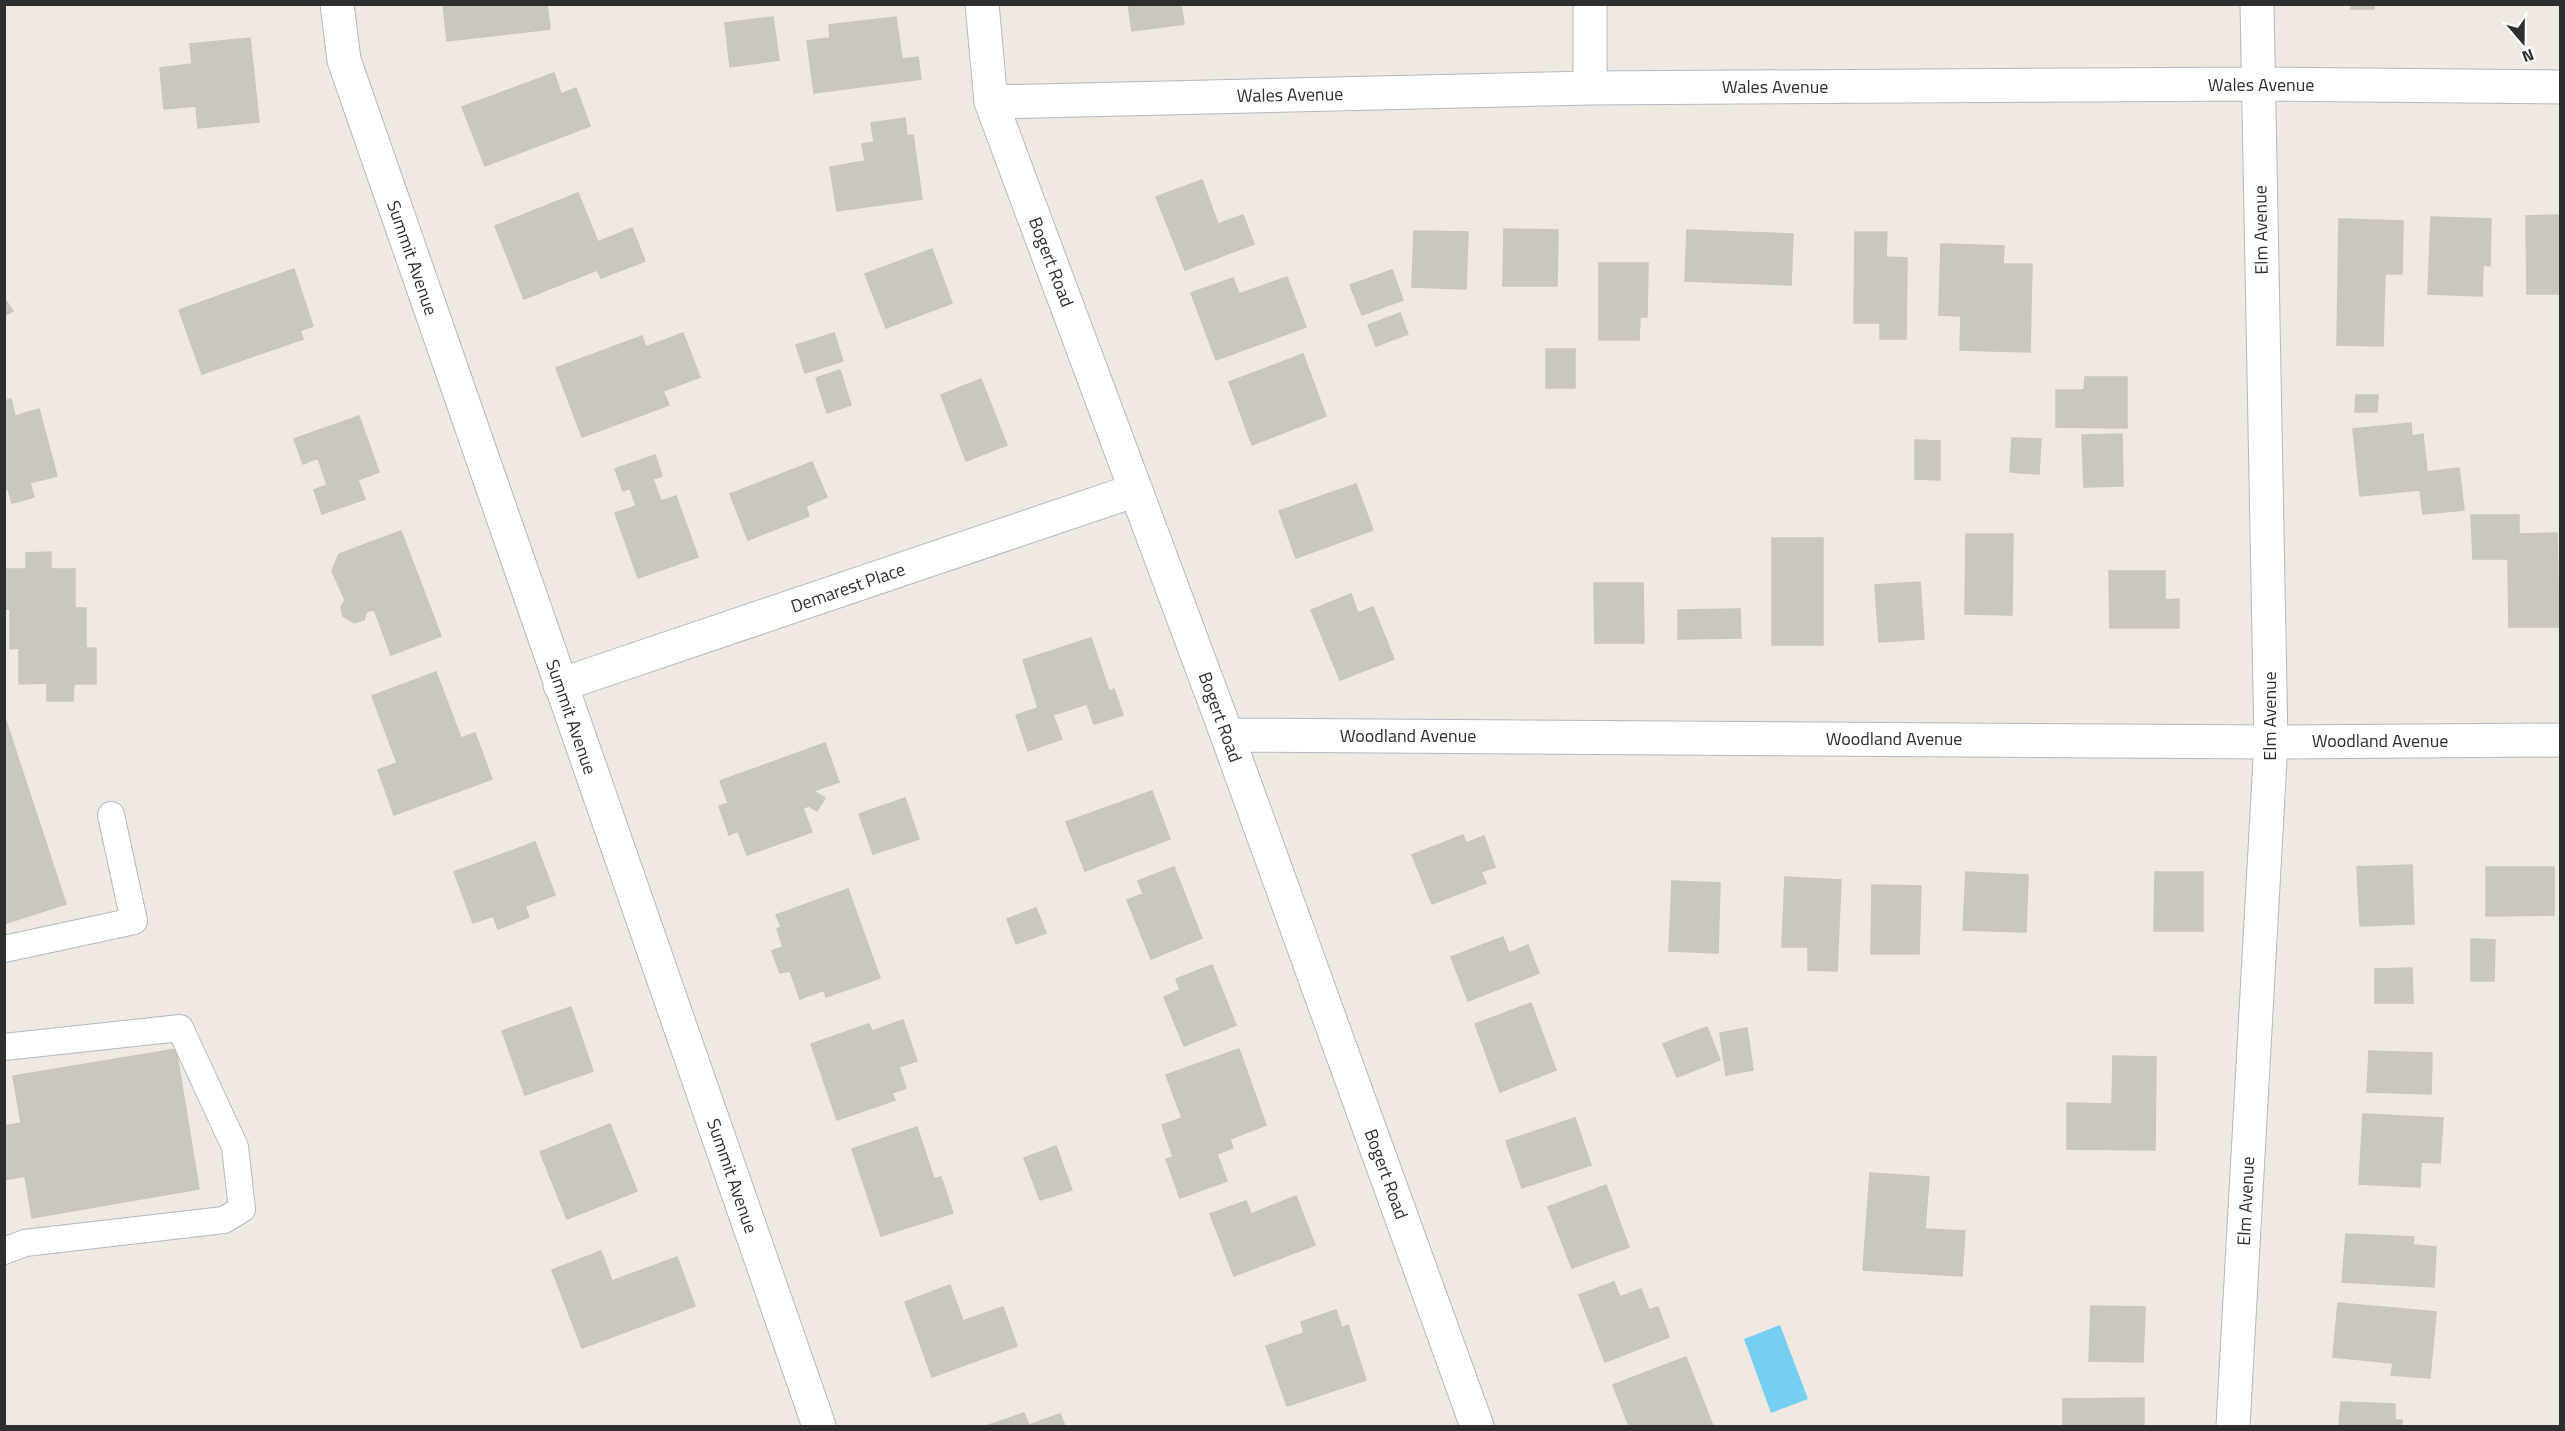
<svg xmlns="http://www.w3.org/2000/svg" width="2565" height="1431" font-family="'Titillium Web',sans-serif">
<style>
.water{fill:#75cff0}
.building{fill:#cbc7bf;stroke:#cbc5ba;stroke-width:1.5}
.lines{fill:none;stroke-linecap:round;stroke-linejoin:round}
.lane-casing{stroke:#b4b7c1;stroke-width:28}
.street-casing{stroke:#b4b7c1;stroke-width:35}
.lane{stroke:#fff;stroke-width:26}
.street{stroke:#fff;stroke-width:33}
.labels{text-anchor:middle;stroke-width:4.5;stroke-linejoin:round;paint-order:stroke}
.street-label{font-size:18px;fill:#2e2e2e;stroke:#fff}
</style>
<rect width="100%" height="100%" fill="#efe9e1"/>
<path class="water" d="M 1780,1325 L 1808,1399 L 1771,1413 L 1744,1339 Z"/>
<path class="building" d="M 443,4 L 547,4 L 550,29 L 447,41 Z
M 1128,4 L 1181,4 L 1184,24 L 1132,31 Z
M 2351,4 L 2374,4 L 2374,9 L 2351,9 Z
M 773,17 L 779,60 L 730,67 L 725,23 Z
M 896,17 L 902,59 L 918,57 L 921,79 L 814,93 L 807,41 L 830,38 L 829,25 Z
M 250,38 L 259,122 L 198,128 L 196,106 L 164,109 L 160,68 L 192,64 L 190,44 Z
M 554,73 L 561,94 L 576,88 L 590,126 L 485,166 L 462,107 Z
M 905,118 L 907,136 L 913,135 L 922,199 L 837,211 L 830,167 L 865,161 L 862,144 L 874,142 L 871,123 Z
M 1202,180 L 1218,224 L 1243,215 L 1254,244 L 1185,270 L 1156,197 Z
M 578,193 L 598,242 L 632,228 L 645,261 L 601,278 L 597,270 L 524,299 L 495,226 Z
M 2560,215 L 2560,294 L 2527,294 L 2526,216 Z
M 2431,217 L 2491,219 L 2490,266 L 2483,265 L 2482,296 L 2428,294 Z
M 2339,219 L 2403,221 L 2402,274 L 2385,274 L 2383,346 L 2337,345 Z
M 1504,229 L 1558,230 L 1557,286 L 1503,286 Z
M 1687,230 L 1793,234 L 1791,285 L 1685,281 Z
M 1414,231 L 1468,232 L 1466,289 L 1412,287 Z
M 1855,232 L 1887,232 L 1886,257 L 1907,258 L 1906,339 L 1880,339 L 1880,323 L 1854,323 Z
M 1941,244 L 2004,246 L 2003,264 L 2032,264 L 2030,352 L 1960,350 L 1961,316 L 1939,315 Z
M 932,249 L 952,303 L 886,328 L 865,274 Z
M 1599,263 L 1648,263 L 1647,317 L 1640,317 L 1639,340 L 1599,340 Z
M 294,269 L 313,326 L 300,331 L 303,339 L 202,374 L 179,310 Z
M 1392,270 L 1403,300 L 1362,315 L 1350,285 Z
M 1287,277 L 1306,327 L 1216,360 L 1191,293 L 1233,278 L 1239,294 Z
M 4,298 L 13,311 L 4,316 Z
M 1400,313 L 1408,334 L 1376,346 L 1368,325 Z
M 683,333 L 700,377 L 663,391 L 669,405 L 582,437 L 556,368 L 642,336 L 646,347 Z
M 834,333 L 843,361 L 805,373 L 796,345 Z
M 1546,349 L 1575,349 L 1575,388 L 1546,388 Z
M 1303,354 L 1326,416 L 1252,445 L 1229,382 Z
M 840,370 L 851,405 L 827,413 L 816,378 Z
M 2085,377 L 2127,377 L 2127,428 L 2056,427 L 2056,390 L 2084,390 Z
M 981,379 L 1007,445 L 966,461 L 941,395 Z
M 2356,395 L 2378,395 L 2377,412 L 2355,412 Z
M 11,399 L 15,416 L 39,409 L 57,476 L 30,483 L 34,497 L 12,503 L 8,489 L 4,490 L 4,401 Z
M 359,416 L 379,472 L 358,480 L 365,499 L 322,514 L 314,490 L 327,485 L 318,458 L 303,464 L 294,439 Z
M 2411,423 L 2412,436 L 2423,434 L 2427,472 L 2459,468 L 2464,510 L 2423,514 L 2420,490 L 2360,496 L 2353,429 Z
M 2122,434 L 2123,486 L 2084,487 L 2082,435 Z
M 2012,438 L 2041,439 L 2039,474 L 2010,472 Z
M 1915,440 L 1940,441 L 1940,480 L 1915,479 Z
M 655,455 L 662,476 L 653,479 L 661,501 L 676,496 L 698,557 L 638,578 L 615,513 L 636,506 L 630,488 L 623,491 L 615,469 Z
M 812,462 L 827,497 L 806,506 L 809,516 L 748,540 L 730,494 Z
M 1356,484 L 1373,530 L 1296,558 L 1279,511 Z
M 2471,515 L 2519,515 L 2519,534 L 2557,533 L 2559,627 L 2509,627 L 2508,559 L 2473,559 Z
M 401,531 L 441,636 L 391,655 L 374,609 L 366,612 L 364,620 L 354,623 L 343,616 L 341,607 L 345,600 L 332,571 L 339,554 Z
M 1966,534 L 2013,534 L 2012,615 L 1965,614 Z
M 1772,538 L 1823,538 L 1823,645 L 1772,645 Z
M 51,552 L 51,569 L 75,569 L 75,608 L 86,608 L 86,648 L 96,648 L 96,684 L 74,684 L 73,701 L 47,701 L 47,683 L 19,684 L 19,648 L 10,649 L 10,609 L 4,609 L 4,569 L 26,569 L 26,553 Z
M 2109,571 L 2165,571 L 2165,600 L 2179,599 L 2179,628 L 2110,628 Z
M 1920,582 L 1924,639 L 1879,642 L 1875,585 Z
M 1594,583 L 1643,583 L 1644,643 L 1595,643 Z
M 1351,594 L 1358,613 L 1373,607 L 1394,659 L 1340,680 L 1311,610 Z
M 1740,609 L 1741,638 L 1678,639 L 1678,610 Z
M 1091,638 L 1109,691 L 1114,689 L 1123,715 L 1094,724 L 1087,704 L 1053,715 L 1062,739 L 1028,751 L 1016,715 L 1038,708 L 1023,660 Z
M 436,672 L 461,738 L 475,733 L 492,779 L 394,815 L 378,770 L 397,763 L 372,696 Z
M 6,721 L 66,904 L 4,924 L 4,722 Z
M 825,743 L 839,782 L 813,791 L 825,798 L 817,811 L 809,806 L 803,808 L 812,832 L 747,855 L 738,831 L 729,835 L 719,806 L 728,803 L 720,781 Z
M 1152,791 L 1170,839 L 1085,871 L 1066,822 Z
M 905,798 L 919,839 L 873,854 L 859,814 Z
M 1463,835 L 1466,843 L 1484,836 L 1495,867 L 1481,872 L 1486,883 L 1432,904 L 1412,855 Z
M 535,842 L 555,895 L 525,906 L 529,917 L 498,929 L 493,916 L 473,923 L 454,872 Z
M 2412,865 L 2414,924 L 2360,926 L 2357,867 Z
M 1174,867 L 1202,938 L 1151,959 L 1127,900 L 1143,894 L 1138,881 Z
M 2486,867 L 2554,867 L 2554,915 L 2486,916 Z
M 1966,872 L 2028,875 L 2026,932 L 1963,930 Z
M 2155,872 L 2203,872 L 2203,931 L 2154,931 Z
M 1785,877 L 1841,880 L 1837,971 L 1808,970 L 1808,947 L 1782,947 Z
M 1672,881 L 1720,883 L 1718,953 L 1669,951 Z
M 1872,885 L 1921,886 L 1919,954 L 1871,954 Z
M 848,889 L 880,978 L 826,997 L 824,990 L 800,999 L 790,971 L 780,973 L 772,951 L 783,947 L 777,929 L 781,927 L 776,915 Z
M 1036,908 L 1046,933 L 1016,944 L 1007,919 Z
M 1503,937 L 1509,953 L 1528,945 L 1539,973 L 1468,1001 L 1451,957 Z
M 2471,939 L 2495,940 L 2494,981 L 2471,981 Z
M 1212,965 L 1236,1025 L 1184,1046 L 1164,997 L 1180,990 L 1176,979 Z
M 2412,968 L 2413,1003 L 2375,1003 L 2375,969 Z
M 1531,1003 L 1556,1070 L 1500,1092 L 1475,1024 Z
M 571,1007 L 593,1071 L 525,1095 L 502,1031 Z
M 903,1020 L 917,1061 L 899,1067 L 906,1088 L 892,1093 L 895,1100 L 837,1120 L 811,1044 L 869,1024 L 872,1031 Z
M 1707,1027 L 1720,1060 L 1677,1077 L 1663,1044 Z
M 1747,1028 L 1753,1070 L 1726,1075 L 1720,1033 Z
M 176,1049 L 199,1189 L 32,1218 L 25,1176 L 4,1180 L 4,1126 L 21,1123 L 13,1076 Z
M 1239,1049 L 1266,1125 L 1230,1139 L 1233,1148 L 1217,1154 L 1227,1181 L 1180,1198 L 1166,1159 L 1173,1157 L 1162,1125 L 1182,1118 L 1166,1075 Z
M 2369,1051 L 2432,1053 L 2431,1094 L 2367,1092 Z
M 2113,1056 L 2156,1057 L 2155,1150 L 2067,1149 L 2067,1103 L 2112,1104 Z
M 2363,1114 L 2443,1118 L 2440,1163 L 2421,1162 L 2420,1187 L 2359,1184 Z
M 1575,1118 L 1591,1165 L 1522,1188 L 1506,1141 Z
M 610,1124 L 637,1191 L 567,1219 L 540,1152 Z
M 917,1127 L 934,1179 L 941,1177 L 953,1213 L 881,1236 L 852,1149 Z
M 1056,1146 L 1072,1190 L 1040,1200 L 1024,1158 Z
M 1870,1173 L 1929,1177 L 1925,1229 L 1965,1231 L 1962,1276 L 1863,1270 Z
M 1606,1185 L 1629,1247 L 1572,1268 L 1548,1207 Z
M 1296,1196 L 1315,1245 L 1234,1276 L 1210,1214 L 1246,1201 L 1251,1214 Z
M 2346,1234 L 2414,1237 L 2413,1245 L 2436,1247 L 2434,1287 L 2342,1282 Z
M 601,1251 L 612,1281 L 677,1257 L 695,1306 L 582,1348 L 552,1270 Z
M 1614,1282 L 1620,1297 L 1641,1289 L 1649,1310 L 1658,1307 L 1669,1337 L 1605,1362 L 1579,1295 Z
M 950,1285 L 963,1321 L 1003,1307 L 1017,1346 L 932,1377 L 905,1302 Z
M 2338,1303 L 2436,1312 L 2430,1378 L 2391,1375 L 2393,1363 L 2333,1357 Z
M 2091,1306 L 2145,1307 L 2143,1362 L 2089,1361 Z
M 1336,1310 L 1342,1328 L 1348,1325 L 1366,1380 L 1287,1406 L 1266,1346 L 1304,1333 L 1301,1322 Z
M 1686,1357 L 1713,1426 L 1629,1426 L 1613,1385 Z
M 2144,1398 L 2144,1426 L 2063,1426 L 2063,1399 Z
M 2341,1402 L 2395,1404 L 2395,1420 L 2402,1420 L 2402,1426 L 2339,1426 Z
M 1024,1413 L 1029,1425 L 1060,1414 L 1065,1426 L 986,1426 Z"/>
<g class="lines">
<defs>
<path id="lane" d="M 4,949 L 134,921 L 111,815
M 4,1047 L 180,1028 L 235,1147 L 242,1209 L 224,1220 L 25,1243 L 4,1251"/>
<path id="street" d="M 337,4 L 344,60 L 819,1426
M 982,4 L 991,102 L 1227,735 L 1477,1426
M 1590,4 L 1590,88
M 991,102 L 1590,88 L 2258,84 L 2560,87
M 560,685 L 1136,490
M 1227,735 L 2271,742 L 2560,740
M 2233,1426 L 2271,742 L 2257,4"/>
</defs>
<use href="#lane" class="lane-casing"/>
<use href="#street" class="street-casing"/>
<use href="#lane" class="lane"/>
<use href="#street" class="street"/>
</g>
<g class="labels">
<g class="street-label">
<text x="2261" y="91">Wales Avenue</text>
<text x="1775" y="93">Wales Avenue</text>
<text transform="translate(1290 95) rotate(-1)" y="6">Wales Avenue</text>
<text transform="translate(2261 230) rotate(-91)" y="6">Elm Avenue</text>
<text transform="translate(412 258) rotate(71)" y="6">Summit Avenue</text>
<text transform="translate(1051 262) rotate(69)" y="6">Bogert Road</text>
<text transform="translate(848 588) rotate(-19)" y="6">Demarest Place</text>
<text transform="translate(2270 716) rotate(-90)" y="6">Elm Avenue</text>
<text transform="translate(571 717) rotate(71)" y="6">Summit Avenue</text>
<text transform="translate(1220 717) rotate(70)" y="6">Bogert Road</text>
<text x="1408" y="742">Woodland Avenue</text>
<text x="1894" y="745">Woodland Avenue</text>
<text x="2380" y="747">Woodland Avenue</text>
<text transform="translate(1386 1174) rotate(70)" y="6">Bogert Road</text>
<text transform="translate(732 1176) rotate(71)" y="6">Summit Avenue</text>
<text transform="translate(2246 1201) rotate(-87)" y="6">Elm Avenue</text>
</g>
</g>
<rect width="2565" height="1431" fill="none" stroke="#2e2e2e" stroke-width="12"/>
<g transform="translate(2523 42) rotate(160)" stroke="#ffffff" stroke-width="4.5" paint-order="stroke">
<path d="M0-4.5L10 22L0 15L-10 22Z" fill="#2e2e2e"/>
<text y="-9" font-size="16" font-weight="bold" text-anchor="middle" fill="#2e2e2e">N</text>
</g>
</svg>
